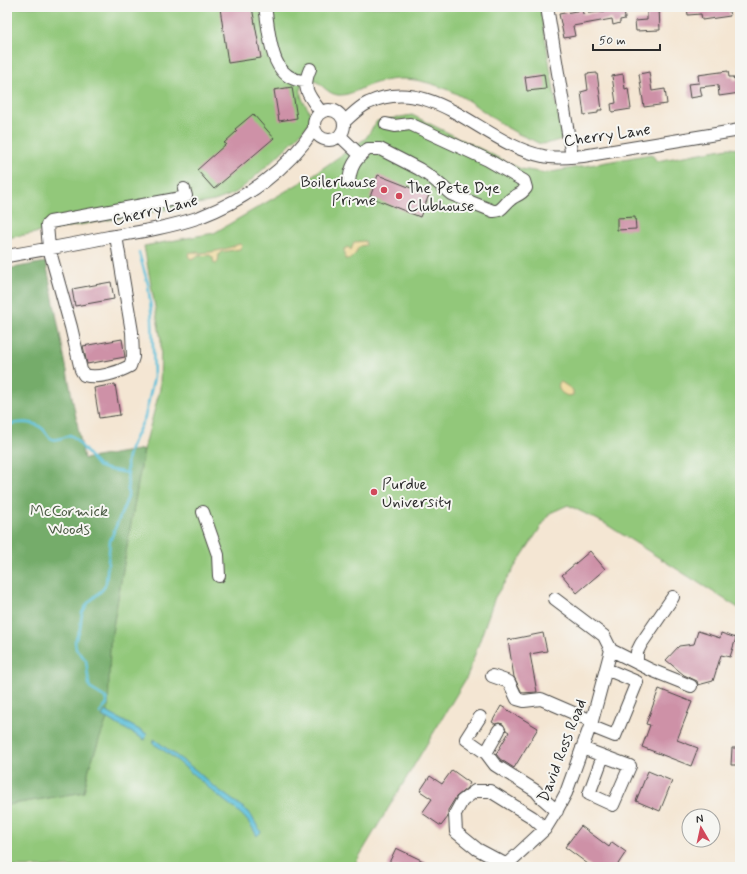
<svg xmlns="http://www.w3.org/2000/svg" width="747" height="874" font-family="Mynerve,sans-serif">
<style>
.green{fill:#92c87a;stroke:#5e7a52}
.forest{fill:#75ac6a;stroke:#506c4a}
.sand{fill:#eeda9e;stroke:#8c8264}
.water{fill:#5cc0da;stroke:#447682}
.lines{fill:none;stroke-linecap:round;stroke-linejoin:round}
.stream{stroke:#5cc0da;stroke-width:2.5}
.building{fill:#ce91a7}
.minor-casing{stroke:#494744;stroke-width:14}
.minor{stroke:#fff;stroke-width:12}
.poi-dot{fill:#d1495b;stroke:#f6f6f2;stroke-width:1.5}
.labels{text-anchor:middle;stroke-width:4;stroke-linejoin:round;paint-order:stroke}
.street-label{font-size:16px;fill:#2b2b2b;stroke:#f6f6f2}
.poi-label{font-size:16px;fill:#2b2b2b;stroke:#f6f6f2;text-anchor:start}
.park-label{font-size:16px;fill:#4a5a43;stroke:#f6f6f2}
</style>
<rect width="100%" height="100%" fill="#f6f6f2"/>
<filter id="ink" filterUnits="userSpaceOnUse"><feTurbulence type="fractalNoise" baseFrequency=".025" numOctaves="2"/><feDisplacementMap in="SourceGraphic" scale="8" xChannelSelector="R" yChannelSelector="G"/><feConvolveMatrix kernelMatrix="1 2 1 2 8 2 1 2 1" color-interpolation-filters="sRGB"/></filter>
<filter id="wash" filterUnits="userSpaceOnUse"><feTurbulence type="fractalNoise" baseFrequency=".012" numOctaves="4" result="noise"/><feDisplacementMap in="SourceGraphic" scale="16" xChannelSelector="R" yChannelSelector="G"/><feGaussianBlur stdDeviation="0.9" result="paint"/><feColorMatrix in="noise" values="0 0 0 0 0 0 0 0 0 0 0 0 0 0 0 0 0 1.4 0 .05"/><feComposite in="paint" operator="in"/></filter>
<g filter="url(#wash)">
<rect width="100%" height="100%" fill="#f4e6d3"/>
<path class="green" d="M 7,7 L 540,7 L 562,139 C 556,141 547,144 541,144 C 537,143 533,140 530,139 C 497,127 474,98 441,87 C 413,77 394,76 367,86 C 358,90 347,96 338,95 C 328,94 323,85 315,81 L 302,83 C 301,88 300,93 302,98 C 305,107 314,112 309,123 C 305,132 244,188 235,193 C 228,196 221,199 214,201 L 7,238 Z
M 412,115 L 521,169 L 546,173 L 651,154 L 657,161 L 728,148 L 740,149 L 740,609 L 604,523 L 568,505 L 550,513 L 495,597 L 467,677 L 353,867 L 7,867 L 7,805 L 84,792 L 89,768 L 107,716 L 110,644 L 144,449 L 160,389 L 161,340 L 144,246 L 214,233 L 310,177 L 366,138 L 377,121 Z"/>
<path class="forest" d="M 46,262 L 84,459 L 144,449 L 110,644 L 108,716 L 89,768 L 84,792 L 7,805 L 7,269 Z"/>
<path class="sand" d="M 365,241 L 366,245 L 360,246 L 357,250 L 356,253 L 350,259 L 345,259 L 344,249 L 348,247 L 351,250 L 354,242 Z
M 239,244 L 242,245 L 240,249 L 221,252 L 219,254 L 218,262 L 216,264 L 214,263 L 213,258 L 210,255 L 198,256 L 191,259 L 188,256 L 189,253 C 194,251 197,253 202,253 C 214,252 228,249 239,244 Z
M 561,382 L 573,390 L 573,395 L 568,396 C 562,394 557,390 559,383 Z"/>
<path class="water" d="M 105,711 L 147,734 L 145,740 L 102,716 Z
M 154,739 L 197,771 L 212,785 L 249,812 L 261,832 L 257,836 C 245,813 235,810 216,794 C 195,777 176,757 152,743 Z"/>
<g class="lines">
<path class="stream" d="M 7,425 C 19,422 33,420 43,429 C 46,432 48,437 52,439 C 57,441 65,437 70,435 L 75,438 L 98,466 L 106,469 L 128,473
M 100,713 L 107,704 L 107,701 L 106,698 L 91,689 L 89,685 L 86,660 L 76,649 L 75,641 L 80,629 L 82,613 L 88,603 L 103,589 L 106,583 L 110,541 L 128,497 L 127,461 L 130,449 L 145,417 L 154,377 L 152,319 L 148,284 L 139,253"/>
</g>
<g id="blocks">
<path class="building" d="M 224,7 L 252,7 L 261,58 L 228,63 L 220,8 Z
M 611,7 L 624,7 L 625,19 L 620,20 L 620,23 L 613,25 L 612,19 L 573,26 L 575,36 L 564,38 L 559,14 L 582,10 L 583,14 L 607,11 L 606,8 Z
M 647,7 L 659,7 L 660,30 L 636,31 L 635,21 L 647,20 Z
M 687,7 L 728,7 L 730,16 L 702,20 L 701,14 L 688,15 Z
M 728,71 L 729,77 L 733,77 L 734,80 L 740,79 L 740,93 L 719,96 L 718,85 L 700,87 L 702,96 L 690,98 L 688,84 L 699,83 L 698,75 Z
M 649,72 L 652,91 L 665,89 L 667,104 L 644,107 L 639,74 Z
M 597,73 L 602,110 L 598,110 L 598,113 L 584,115 L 581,92 L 588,90 L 586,74 Z
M 544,74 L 546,89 L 527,91 L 525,77 Z
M 623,74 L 625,89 L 628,88 L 631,109 L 612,112 L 611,104 L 616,103 L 612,76 Z
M 292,87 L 297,118 L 279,121 L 274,90 Z
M 253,114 L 274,138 L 214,189 L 197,170 L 226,144 L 224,143 L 237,131 L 235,129 Z
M 378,175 L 429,195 L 420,217 L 370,197 Z
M 635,217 L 636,229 L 617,230 L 617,218 Z
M 111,282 L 114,299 L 75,306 L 72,289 Z
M 122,339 L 125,357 L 87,364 L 83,346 Z
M 115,384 L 120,415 L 99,418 L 94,388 Z
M 590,551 L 605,569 L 577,593 L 562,575 Z
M 698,631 L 720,638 L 721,633 L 736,638 L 730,657 L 721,655 L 713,681 L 698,685 L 697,681 L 684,675 L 666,660 L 679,646 L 694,644 Z
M 543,633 L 547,651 L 530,654 L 537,692 L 522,693 L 514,677 L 508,640 Z
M 659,689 L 692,702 L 677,740 L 698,748 L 691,766 L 642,747 L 650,725 L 646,724 Z
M 501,706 L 538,728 L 514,768 L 500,759 L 496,754 L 509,732 L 506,730 L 503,724 L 499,723 L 495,724 L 492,722 Z
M 732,748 L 740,748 L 740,765 L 731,765 Z
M 452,770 L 470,783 L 467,788 L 456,797 L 448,810 L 448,817 L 441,826 L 422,813 L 432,799 L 420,791 L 430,776 L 442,784 Z
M 648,771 L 672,781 L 660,811 L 636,801 Z
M 581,826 L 609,847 L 612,842 L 626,852 L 616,867 L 592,867 L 565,847 Z
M 396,848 L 436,867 L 387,867 Z"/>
</g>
</g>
<g filter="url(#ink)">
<use href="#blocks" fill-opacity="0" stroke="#494744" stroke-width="1"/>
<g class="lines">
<defs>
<path id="minor" d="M 265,7 C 270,34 269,80 305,81
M 547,7 L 572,157
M 310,69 C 301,89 309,96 321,112
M314 125a15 15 0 1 1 30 0a15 15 0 1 1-30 0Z
M 344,122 C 352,115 359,107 368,103 C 433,72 484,145 543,156 C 556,159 570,157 583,156 L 740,130
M 340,136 L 360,155
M 349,183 C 350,167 355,159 368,149 L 380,149 L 419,169 L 431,177 L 451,194 L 493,211 C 502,212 504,204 511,199 C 517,194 520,196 526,188 L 524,181 L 488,160 L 410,124 L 395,126 L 386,124
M 116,236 L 132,332 L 133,357 L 130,366 C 117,373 98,379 84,375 L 81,370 L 71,327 L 49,248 L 47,225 L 50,222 L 181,198 L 186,196 L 184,189
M 7,256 C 41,250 75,244 109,237 C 139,232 171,227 200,217 C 245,200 288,169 314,129
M 203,512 L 218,555 L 219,576
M 555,599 L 604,636 L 611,650 L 651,670 L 691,686
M 637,663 L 637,652 L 641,644 L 673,597
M 492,676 L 509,682 L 517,699 L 524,701 L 541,699 L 592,721
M 480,717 L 466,739 L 486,753 L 495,765 L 536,791 L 541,797 L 557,811
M 590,726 L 615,736 L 637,682 L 606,669
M 582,748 L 630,766 L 613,805 L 589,794 L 603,756
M 486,753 L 499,730
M 507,865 L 477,849 L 456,832 L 455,814 L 462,801 L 475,791 L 490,791 L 532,817 L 545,829
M 504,867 L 545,829 L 558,808 L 566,793 L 592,721 L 611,650"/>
</defs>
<use href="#minor" class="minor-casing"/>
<use href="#minor" class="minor"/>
</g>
</g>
<g class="poi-dot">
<circle cx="384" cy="190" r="4"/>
<circle cx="399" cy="196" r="4"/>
<circle cx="374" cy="492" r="4"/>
</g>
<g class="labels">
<g class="street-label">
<text transform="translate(607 134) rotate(-8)" y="6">Cherry Lane</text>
<text transform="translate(155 209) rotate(-14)" y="6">Cherry Lane</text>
<text transform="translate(561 750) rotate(-69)" y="6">David Ross Road</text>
</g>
<g class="poi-label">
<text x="376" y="187" text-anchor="end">Boilerhouse<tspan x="376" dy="18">Prime</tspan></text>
<text x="407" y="193">The Pete Dye<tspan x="407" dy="18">Clubhouse</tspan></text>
<text x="382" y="489">Purdue<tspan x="382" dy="18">University</tspan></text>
</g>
<g class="park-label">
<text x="69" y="516">McCormick<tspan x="69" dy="18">Woods</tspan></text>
</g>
</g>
<rect width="747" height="874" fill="none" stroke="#f6f6f2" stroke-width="24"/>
<g transform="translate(701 828) rotate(351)"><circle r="19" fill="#f6f6f2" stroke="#a5a5a2"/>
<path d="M0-3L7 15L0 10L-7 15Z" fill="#d1495b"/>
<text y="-6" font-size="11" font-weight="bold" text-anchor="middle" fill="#2b2b2b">N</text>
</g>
<path d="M593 44v6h67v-6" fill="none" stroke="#2b2b2b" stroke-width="2"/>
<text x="599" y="44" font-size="12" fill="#2b2b2b" stroke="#f6f6f2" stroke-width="3" paint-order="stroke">50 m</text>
</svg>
